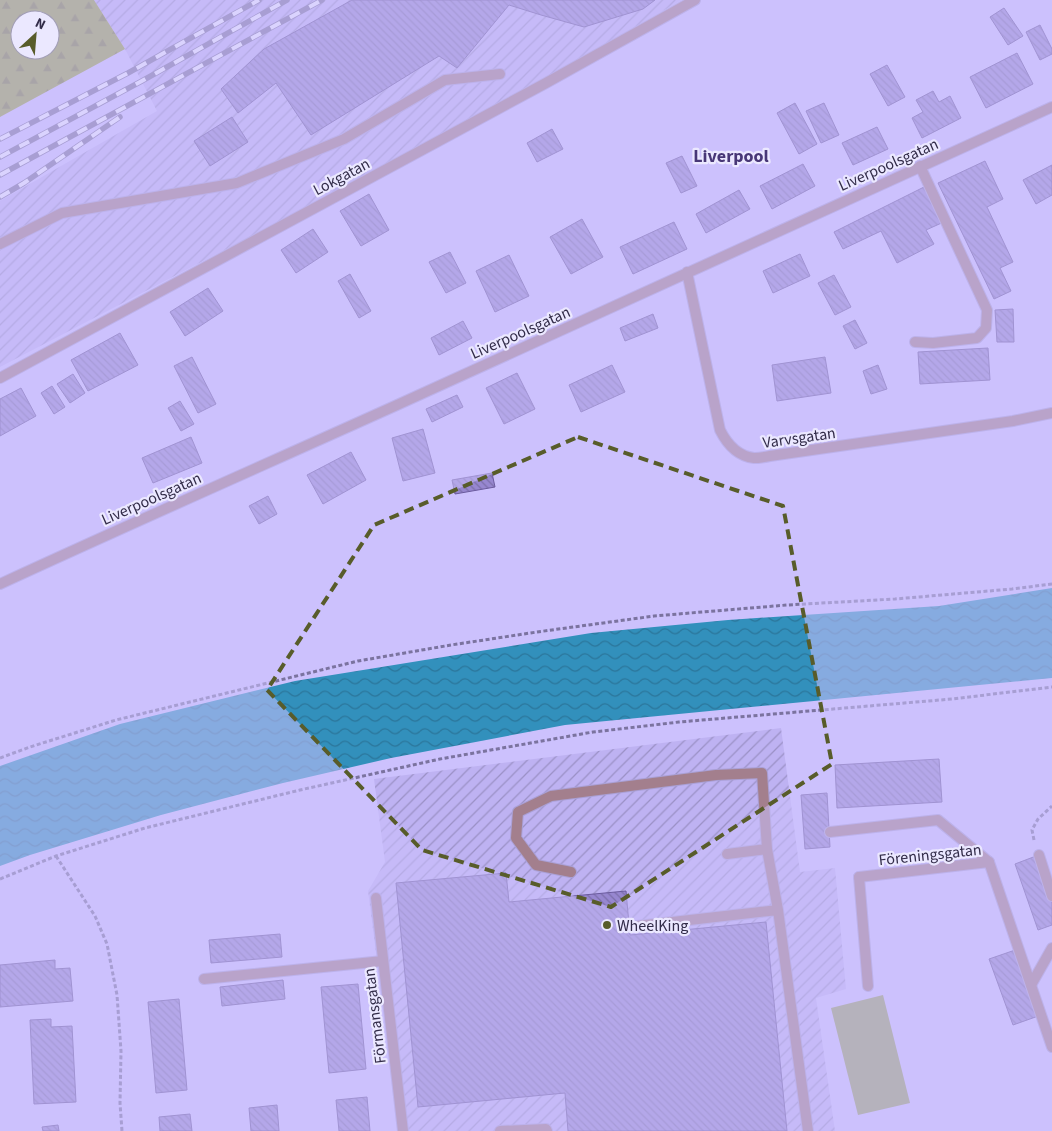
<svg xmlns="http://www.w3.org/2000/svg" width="1052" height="1131" font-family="'Source Sans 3',sans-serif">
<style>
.industrial{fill:url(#industrial-furrows)}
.grass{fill:#9a9f6e}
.forest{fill:url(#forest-firs);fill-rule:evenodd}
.water{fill:url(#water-waves)}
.building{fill:url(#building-back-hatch);stroke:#6b5b9e}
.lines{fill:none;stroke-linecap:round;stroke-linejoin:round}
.service-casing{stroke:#aaa0d5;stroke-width:12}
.minor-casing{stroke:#aaa0d5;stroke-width:12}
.path{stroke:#7b739f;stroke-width:3;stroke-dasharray:4 2.5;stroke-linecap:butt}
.service{stroke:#a37f8d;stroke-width:10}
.minor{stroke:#a37f8d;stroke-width:10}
.rail-casing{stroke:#7c74a0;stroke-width:5.5}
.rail{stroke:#ebe8ff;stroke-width:4;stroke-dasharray:11;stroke-linecap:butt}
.marked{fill:none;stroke:#585c2a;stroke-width:4;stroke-dasharray:10 6;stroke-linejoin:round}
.poi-dot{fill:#585c2a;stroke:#ebe8ff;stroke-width:2}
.labels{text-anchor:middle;stroke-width:4.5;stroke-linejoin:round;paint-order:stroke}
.street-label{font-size:16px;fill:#322c49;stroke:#ebe8ff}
.poi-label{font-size:16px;fill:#322c49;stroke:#ebe8ff;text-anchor:start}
.neighbourhood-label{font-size:18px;font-weight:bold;fill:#483777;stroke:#ebe8ff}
</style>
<defs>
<pattern id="industrial-furrows" width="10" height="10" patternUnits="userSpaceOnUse" patternTransform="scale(1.25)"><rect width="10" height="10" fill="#beb2f2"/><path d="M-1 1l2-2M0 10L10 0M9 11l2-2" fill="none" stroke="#9b91c6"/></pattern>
<pattern id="forest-firs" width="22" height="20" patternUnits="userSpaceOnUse" patternTransform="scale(1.25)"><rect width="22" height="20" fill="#989f4b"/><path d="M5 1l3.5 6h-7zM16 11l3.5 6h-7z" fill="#7d8240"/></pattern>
<pattern id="water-waves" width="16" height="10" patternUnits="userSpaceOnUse" patternTransform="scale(1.25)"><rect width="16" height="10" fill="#3290bc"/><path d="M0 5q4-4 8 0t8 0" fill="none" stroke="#2b769b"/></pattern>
<pattern id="building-back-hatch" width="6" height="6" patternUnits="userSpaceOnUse" patternTransform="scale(1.25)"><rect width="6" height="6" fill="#9787d0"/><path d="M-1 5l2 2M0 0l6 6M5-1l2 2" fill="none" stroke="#7c6fab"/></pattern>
</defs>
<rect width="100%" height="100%" fill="#ccc1fd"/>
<path class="industrial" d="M 94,0 L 682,0 L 462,126 L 0,367 L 0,201 L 157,111 L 125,49 Z
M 781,728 L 800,872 L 835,868 L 846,989 L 816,998 L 835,1131 L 399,1131 L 368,891 L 385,862 L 374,779 Z"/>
<path class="grass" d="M 883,995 L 910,1103 L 858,1115 L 831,1008 Z"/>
<path class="forest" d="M 0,0 L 94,0 L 125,49 L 0,117 ZM 20,20 L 50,20 L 50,50 L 20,50 Z"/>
<path class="water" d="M 1052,588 L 1052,678 L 565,725 L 391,758 L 283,783 L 161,815 L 30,855 L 0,866 L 0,766 L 120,724 L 295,681 L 591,633 L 728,620 L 939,606 Z"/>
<path class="building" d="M 352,0 L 655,0 L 643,9 L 584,27 L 541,15 L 509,5 L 457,68 L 439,56 L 311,135 L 276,83 L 238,113 L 221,89 L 264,49 Z
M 1004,8 L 1023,36 L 1008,45 L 990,17 Z
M 1040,25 L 1052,49 L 1052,54 L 1040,60 L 1026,32 Z
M 1017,53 L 1033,84 L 986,108 L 970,77 Z
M 887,65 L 905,97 L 888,106 L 870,74 Z
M 933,91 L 939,102 L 950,96 L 961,118 L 922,138 L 912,118 L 923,112 L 916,100 Z
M 795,103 L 817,144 L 799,154 L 777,113 Z
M 824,103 L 839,135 L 821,143 L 806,111 Z
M 232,117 L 248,142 L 210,166 L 194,141 Z
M 877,127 L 888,149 L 853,165 L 842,143 Z
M 552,129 L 563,149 L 537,162 L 527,143 Z
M 682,156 L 697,186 L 681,193 L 666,163 Z
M 985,161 L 1003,199 L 987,207 L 1013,262 L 1000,268 L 1011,291 L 994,299 L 938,183 Z
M 803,164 L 815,186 L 772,209 L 760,186 Z
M 1052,165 L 1052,195 L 1036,204 L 1023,180 Z
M 928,185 L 946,221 L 926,230 L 934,244 L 897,263 L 881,231 L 843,249 L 834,232 Z
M 739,190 L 750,209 L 706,233 L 696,214 Z
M 369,194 L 389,230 L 361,246 L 340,211 Z
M 582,219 L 603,257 L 571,274 L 550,237 Z
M 674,222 L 687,249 L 633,274 L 620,247 Z
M 313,229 L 328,252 L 296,273 L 281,250 Z
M 450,252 L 466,283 L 446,293 L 429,262 Z
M 800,254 L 810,276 L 773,293 L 763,271 Z
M 509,255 L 529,296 L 495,312 L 476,271 Z
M 350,274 L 371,311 L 359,318 L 338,281 Z
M 834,275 L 851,307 L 835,315 L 818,283 Z
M 208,288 L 223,311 L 185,336 L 170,312 Z
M 1013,309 L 1014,342 L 997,342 L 995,310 Z
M 653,314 L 658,328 L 625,341 L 620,328 Z
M 855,320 L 867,343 L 855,349 L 843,326 Z
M 463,321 L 472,338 L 439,355 L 431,338 Z
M 120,333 L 138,365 L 88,391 L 71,360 Z
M 988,348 L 990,380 L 920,384 L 918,352 Z
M 192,357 L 216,404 L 198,413 L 174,366 Z
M 825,357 L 831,393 L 777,401 L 772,365 Z
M 612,365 L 625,392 L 581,412 L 569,385 Z
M 878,365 L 887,389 L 871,394 L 863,371 Z
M 517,373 L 535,409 L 504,424 L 486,388 Z
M 73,374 L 85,393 L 70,403 L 57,384 Z
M 52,386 L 65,407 L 54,414 L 41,393 Z
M 21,388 L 36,416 L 0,436 L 0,399 Z
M 457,395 L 463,407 L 432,422 L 426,409 Z
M 180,401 L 194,424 L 181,431 L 168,408 Z
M 423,429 L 435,473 L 403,481 L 392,438 Z
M 191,437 L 202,463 L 153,483 L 142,458 Z
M 351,452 L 366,480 L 323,504 L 307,475 Z
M 492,473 L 495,487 L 455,494 L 452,480 Z
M 268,496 L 277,514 L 259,524 L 249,506 Z
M 939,759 L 942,802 L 837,808 L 835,765 Z
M 827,793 L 830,847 L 805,849 L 801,795 Z
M 1036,856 L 1052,900 L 1052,925 L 1038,930 L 1015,864 Z
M 506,873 L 509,902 L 626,891 L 630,935 L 766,922 L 787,1131 L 568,1131 L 565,1093 L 418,1107 L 396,883 Z
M 280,934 L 282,957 L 211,963 L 209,940 Z
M 1021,948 L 1044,1014 L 1013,1025 L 989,959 Z
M 55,960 L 55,969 L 70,968 L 73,1001 L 0,1007 L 0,965 Z
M 283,980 L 285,999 L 222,1006 L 220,987 Z
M 358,984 L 366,1069 L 329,1073 L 321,987 Z
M 179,999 L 187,1090 L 156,1093 L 148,1002 Z
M 51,1019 L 51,1027 L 72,1026 L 76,1102 L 34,1104 L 30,1020 Z
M 367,1097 L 370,1131 L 339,1131 L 336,1100 Z
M 277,1105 L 279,1131 L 251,1131 L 249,1108 Z
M 190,1114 L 192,1131 L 160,1131 L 159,1117 Z
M 58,1125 L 59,1131 L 43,1131 L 42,1127 Z"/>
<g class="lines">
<defs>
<path id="service" d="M 0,244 L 62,213 L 237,183 L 344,139 L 445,80 L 500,74
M 915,342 L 933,343 L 977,338 L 986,328 L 987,310 L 920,166
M 830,832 L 938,820 L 989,862
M 727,854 L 767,849
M 1039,855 L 1052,896
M 571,872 L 536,865 L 516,838 L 518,812 L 551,796 L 716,775 L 762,773 L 767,849 L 778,910
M 859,877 L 868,986
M 637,926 L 778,910 L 808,1131
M 204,979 L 383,961
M 1031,985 L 1052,948
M 500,1131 L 546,1129 L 547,1131"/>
<path id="minor" d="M 687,272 L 720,430 C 727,444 737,456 754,458 C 759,458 765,457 770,456 L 1013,421 L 1052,413
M 0,378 L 546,83 L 695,0
M 0,584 C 132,523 264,465 397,405 C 615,305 833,205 1052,107
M 859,877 L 989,862 L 1052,1047
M 376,898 L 403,1131"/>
</defs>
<use href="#service" class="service-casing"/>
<use href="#minor" class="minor-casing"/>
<path class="path" d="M 0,758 L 30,747 L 116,720 L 358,661 L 451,645 L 537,632 L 654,616 L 787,605 L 895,599 L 1012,589 L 1052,584
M 1034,840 L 1032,830 L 1038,819 L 1052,806
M 56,856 L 95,916 L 107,944 L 117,995 L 121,1051 L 120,1103 L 122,1131
M 0,879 L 56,856 L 145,828 L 300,790 L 440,759 L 593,732 L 679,722 L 952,699 L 1052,687"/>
<use href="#service" class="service"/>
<use href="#minor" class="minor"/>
<defs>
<path id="rail" d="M 0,139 L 128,73 L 259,0
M 0,157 L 140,82 L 287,0
M 0,175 L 322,0
M 0,197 L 24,183 L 120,117"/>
</defs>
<use href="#rail" class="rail-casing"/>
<use href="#rail" class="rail"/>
</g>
<path d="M0 0H1052V1131H0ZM 578,437 L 783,506 L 832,764 L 611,907 L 422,850 L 267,690 L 374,525 Z" fill="#ccc1fd" fill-opacity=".55" fill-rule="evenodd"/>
<path class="marked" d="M 578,437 L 783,506 L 832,764 L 611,907 L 422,850 L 267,690 L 374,525 Z"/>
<circle class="poi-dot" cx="607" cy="925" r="5"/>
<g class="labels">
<g class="street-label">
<text transform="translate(888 164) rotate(-24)" y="6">Liverpoolsgatan</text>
<text transform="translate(341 176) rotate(-28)" y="6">Lokgatan</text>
<text transform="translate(520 332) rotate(-24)" y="6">Liverpoolsgatan</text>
<text transform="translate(799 437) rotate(-8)" y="6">Varvsgatan</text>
<text transform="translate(151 498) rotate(-24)" y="6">Liverpoolsgatan</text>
<text transform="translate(930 854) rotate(-6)" y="6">Föreningsgatan</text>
<text transform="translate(374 1016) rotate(-97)" y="6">Förmansgatan</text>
</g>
<g class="poi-label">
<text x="617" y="931">WheelKing</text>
</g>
<g class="neighbourhood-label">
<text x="731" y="162">Liverpool</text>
</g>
</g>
<g transform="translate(35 35) rotate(26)"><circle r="24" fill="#ebe8ff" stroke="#a19db6"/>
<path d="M0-4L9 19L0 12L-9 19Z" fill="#585c2a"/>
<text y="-8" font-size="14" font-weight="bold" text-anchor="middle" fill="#322c49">N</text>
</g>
</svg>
